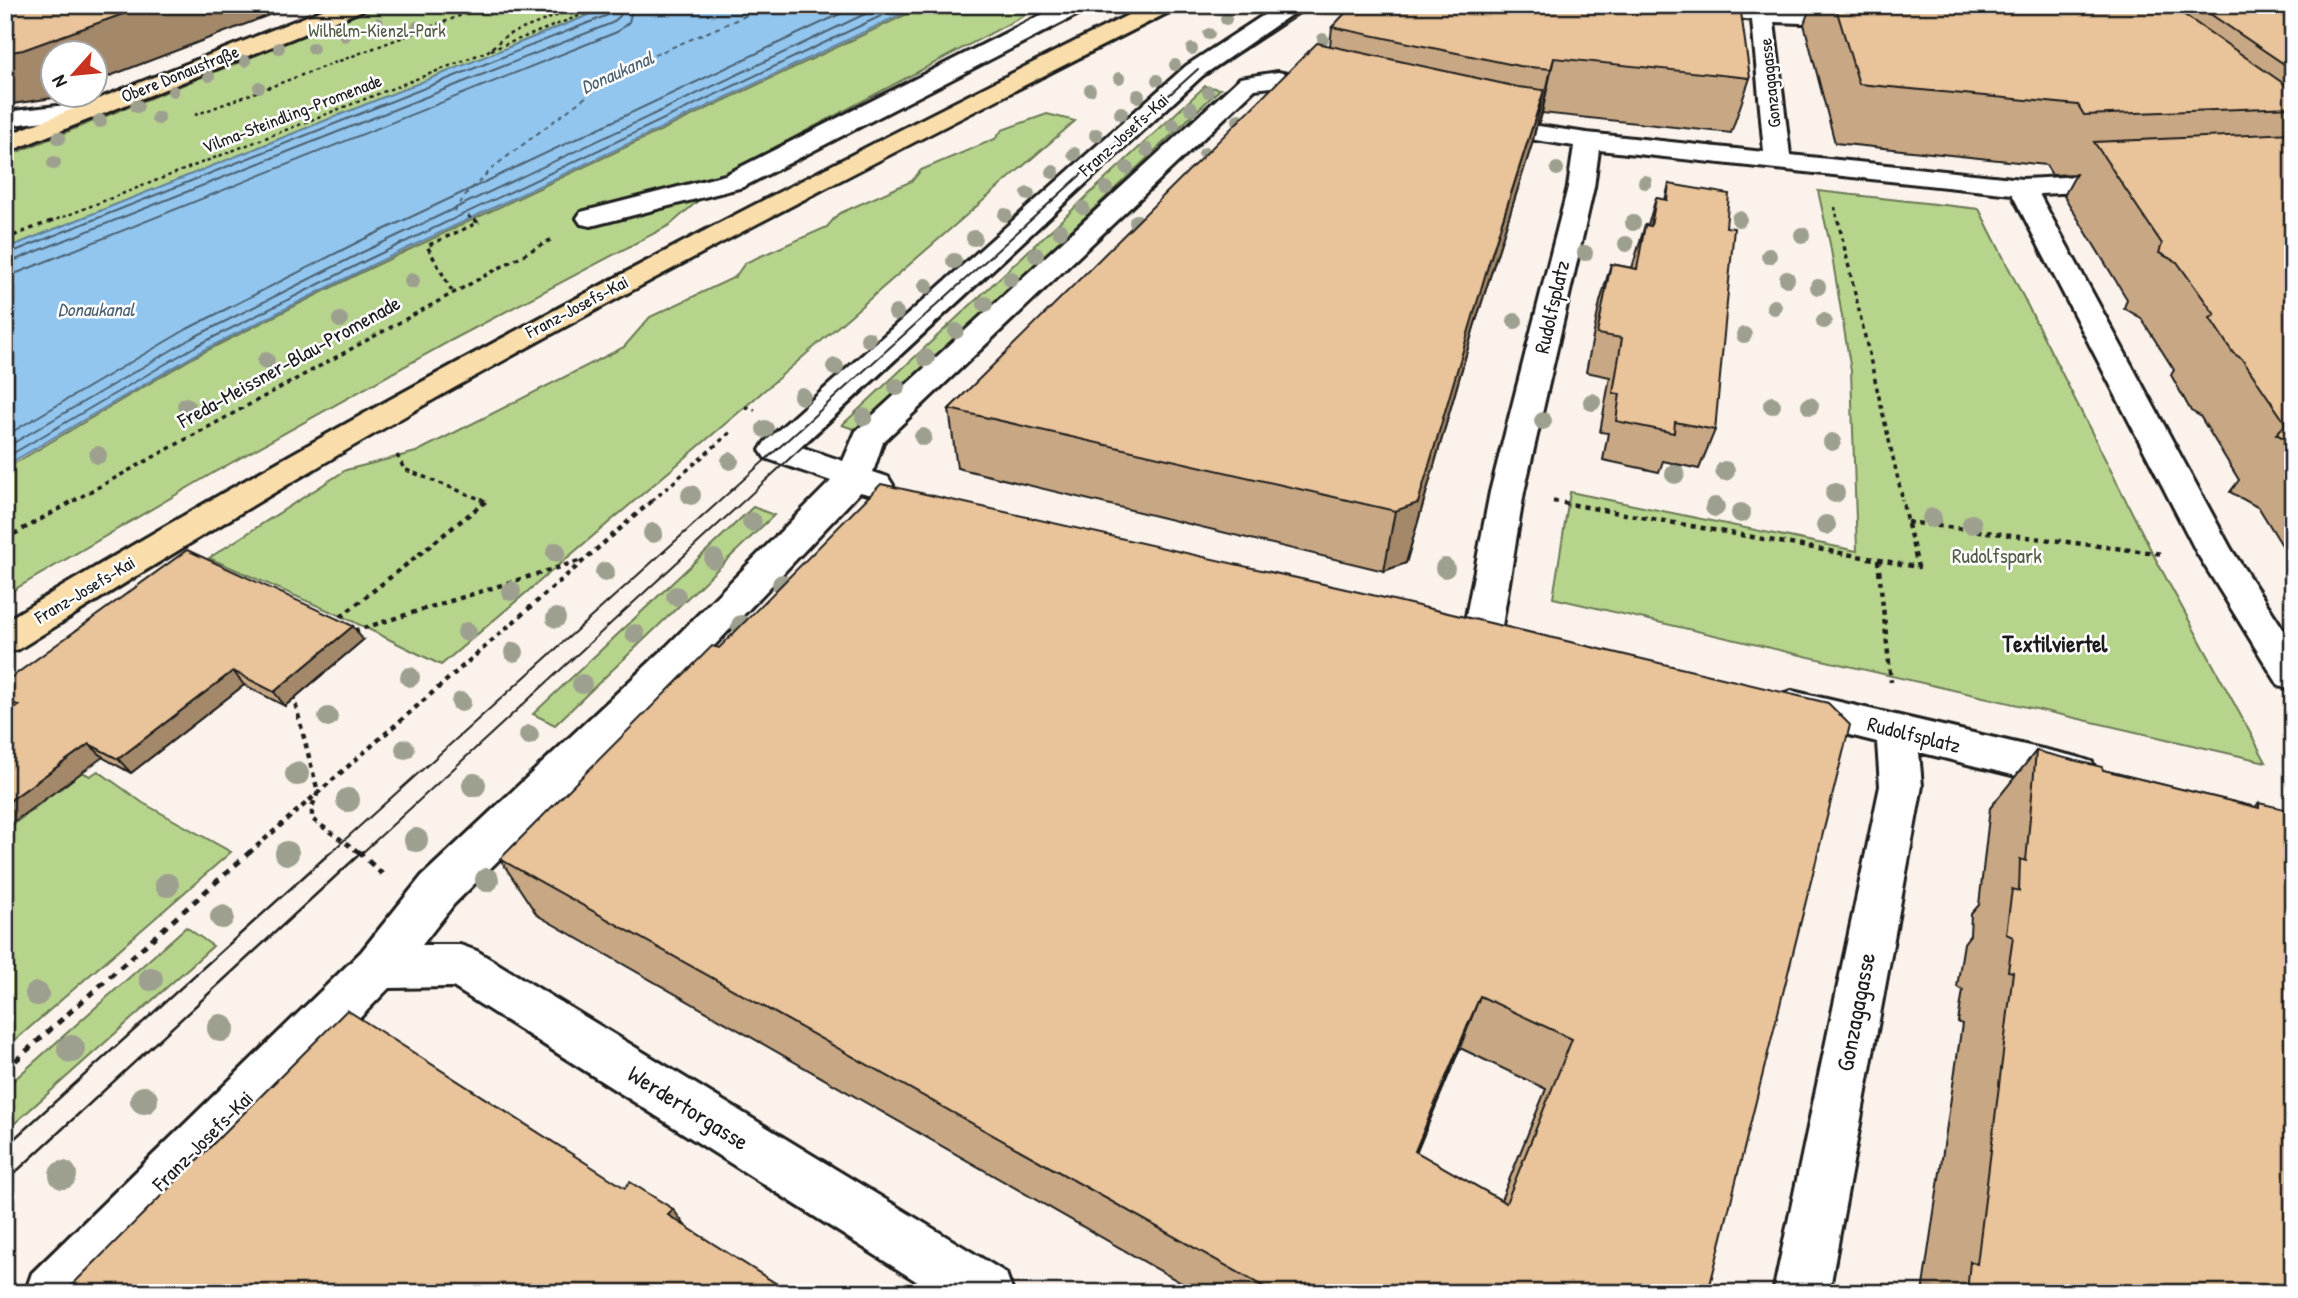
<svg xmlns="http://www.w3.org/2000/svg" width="2298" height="1298" font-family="'Patrick Hand',sans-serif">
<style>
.green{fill:#b7d48d;stroke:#6a7854;stroke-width:2}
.water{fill:#92c6ef;stroke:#63829b;stroke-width:2}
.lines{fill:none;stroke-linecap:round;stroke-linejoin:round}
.shore{stroke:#4b6070;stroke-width:2}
.ferry{stroke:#4b6070;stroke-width:2;stroke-dasharray:5 4.5;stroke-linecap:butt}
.minor-casing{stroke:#1c1c1c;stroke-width:6}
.major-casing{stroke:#1c1c1c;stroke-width:6}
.path-far3{stroke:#1c1c1c;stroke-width:2.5;stroke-dasharray:3.5 3.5;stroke-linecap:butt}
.path-far2{stroke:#1c1c1c;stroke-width:3.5;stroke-dasharray:4.5 4.5;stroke-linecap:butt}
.path-far1{stroke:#1c1c1c;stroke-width:4.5;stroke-dasharray:5 5;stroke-linecap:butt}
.path{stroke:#1c1c1c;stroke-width:5;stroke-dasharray:7 7;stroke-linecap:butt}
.minor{fill:#fff;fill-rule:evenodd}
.major{fill:#f9deab;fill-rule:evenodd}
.tram-far1{stroke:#1c1c1c;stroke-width:2}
.tram{stroke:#1c1c1c;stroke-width:2.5}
.tree{fill:#9ea08f}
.wall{fill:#c8a884;stroke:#1c1c1c;stroke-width:2;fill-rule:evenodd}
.shaded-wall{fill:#a3886b;stroke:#1c1c1c;stroke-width:2}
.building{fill:#e9c399;stroke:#1c1c1c;stroke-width:2;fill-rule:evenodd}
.labels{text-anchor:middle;stroke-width:5;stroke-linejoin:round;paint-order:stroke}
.far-park-label{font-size:18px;fill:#525c44;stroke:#fff}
.far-street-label{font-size:18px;fill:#1c1c1c;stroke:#fff}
.far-water-label{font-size:19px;font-style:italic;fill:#4b6070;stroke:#fff}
.street-label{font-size:21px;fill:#1c1c1c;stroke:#fff}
.park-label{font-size:21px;fill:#525c44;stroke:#fff}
.neighbourhood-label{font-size:23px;font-weight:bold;fill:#1c1c1c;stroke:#fff}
.near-street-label{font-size:24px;fill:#1c1c1c;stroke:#fff}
</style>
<rect width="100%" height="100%" fill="#fbf3eb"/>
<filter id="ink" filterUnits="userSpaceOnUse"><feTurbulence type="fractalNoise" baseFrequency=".0143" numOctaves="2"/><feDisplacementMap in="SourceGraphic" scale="14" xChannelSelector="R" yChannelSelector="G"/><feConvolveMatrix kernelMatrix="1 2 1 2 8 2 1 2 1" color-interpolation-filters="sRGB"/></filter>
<g filter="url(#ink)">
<path class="green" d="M 380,5 L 614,5 L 5,249 L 5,157 Z
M 926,5 L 1044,5 L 736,168 L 670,225 L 452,340 L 213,473 L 5,595 L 5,469 L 196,356 L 360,273 Z
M 1205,86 L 1220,89 L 860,431 L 842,425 Z
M 1047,114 L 1075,121 L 745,407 L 441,665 L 350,620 L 209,558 L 346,470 L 416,452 L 624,347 L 650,317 L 735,277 L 745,263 L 827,227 L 838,214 L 912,181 L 921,170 L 995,139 L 1002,130 Z
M 1818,191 L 1979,209 L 2153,554 L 2266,762 L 1553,598 L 1570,492 L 1857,551 L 1851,371 L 1830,244 Z
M 753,507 L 774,515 L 555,725 L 533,714 Z
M 19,771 L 59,790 L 82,772 L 90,776 L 98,771 L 143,803 L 231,852 L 5,1049 L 5,831 L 46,799 L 10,778 Z
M 186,927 L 213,946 L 5,1132 L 5,1088 Z"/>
<path class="water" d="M 614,5 L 921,5 L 372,265 L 200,352 L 5,466 L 5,249 Z"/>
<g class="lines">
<path class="shore" d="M 5,255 L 608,15 L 614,5
M 5,264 L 612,23 L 620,16 L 623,5
M 5,275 L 17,273 L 617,32 L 629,22 L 633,5
M 5,436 L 187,329 L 360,241 L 859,5
M 5,448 L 192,338 L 365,251 L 884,5
M 5,458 L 196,346 L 369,259 L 904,5"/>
<path class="ferry" d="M 454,212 L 467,193 L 496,165 L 624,68 L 771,5"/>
<defs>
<path id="minor" d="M 1061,5 L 1089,5 L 1086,10 L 743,187 L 591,226 L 581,224 L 577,218 L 581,212 L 725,175 Z
M 1279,5 L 1305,5 L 1202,76 L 801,447 L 843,461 L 856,431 L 1240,78 L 1278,72 L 1341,86 L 1345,91 L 1341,96 L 1333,98 L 1278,86 L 1255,89 L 883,442 L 873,472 L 888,477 L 893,485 L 888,493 L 876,496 L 860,492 L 694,667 L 454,904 L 422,945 L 460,945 L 477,951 L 1006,1273 L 1013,1293 L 935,1293 L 453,987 L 389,988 L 91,1293 L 25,1293 L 32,1273 L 361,952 L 422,876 L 666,647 L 831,481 L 765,458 L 760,450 L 765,442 L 1186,66 Z
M 1689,5 L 1772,5 L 1772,9 L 1857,11 L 1865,13 L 1868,18 L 1865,23 L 1857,25 L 1774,22 L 1790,155 L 2022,179 L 2124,174 L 2133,176 L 2137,182 L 2133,188 L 2124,190 L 2039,194 L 2231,549 L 2293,644 L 2293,691 L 2279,686 L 2197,553 L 2012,194 L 1599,150 L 1594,187 L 1524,492 L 1501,632 L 1495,642 L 1482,646 L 1469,642 L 1463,632 L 1490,492 L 1568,187 L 1574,146 L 1484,132 L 1475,130 L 1472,125 L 1475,120 L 1484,118 L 1587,133 L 1764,152 L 1752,20 L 1700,12 L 1692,10 Z
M 92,102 L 101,104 L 104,109 L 101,114 L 5,126 L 5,112 Z
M 1792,691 L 2077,757 L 2092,762 L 2098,774 L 2092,786 L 2077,791 L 1919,752 L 1922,786 L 1829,1293 L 1773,1293 L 1880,786 L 1877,742 L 1778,717 L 1772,706 L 1778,695 Z"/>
<path id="major" d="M 335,5 L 366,5 L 363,10 L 5,153 L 5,136 Z
M 1148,5 L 1176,5 L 1173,10 C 928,134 684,259 445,393 C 301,475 159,561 19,649 L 5,653 L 5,621 C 376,397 760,199 1148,5 Z"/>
</defs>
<use href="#minor" class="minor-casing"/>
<use href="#major" class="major-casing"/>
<path class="path-far3" d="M 394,10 L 405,5
M 491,50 L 607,5
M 195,115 L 489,5
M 1835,207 L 1838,222
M 468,216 L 477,222
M 50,222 L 488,51 L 507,35 L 584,5"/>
<path class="path-far2" d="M 474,220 L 478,222
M 1838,220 L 1903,501
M 5,239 L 54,220
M 452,291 L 427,246 L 479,222
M 745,407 L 755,410
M 397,455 L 404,469 L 485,501
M 73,501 L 554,238
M 652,501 L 733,430"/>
<path class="path-far1" d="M 1553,501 L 1918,567 L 1902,499
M 1907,522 L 2163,554
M 5,539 L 77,499
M 1878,560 L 1891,682
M 333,623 L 486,501 L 480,499
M 354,631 L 582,560
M 293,695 L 318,792 L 312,807 L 312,819 L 360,853
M 249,853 L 654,499"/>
<path class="path" d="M 358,851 L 382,874
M 5,1070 L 251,851"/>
<use href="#minor" class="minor"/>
<use href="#major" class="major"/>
<path class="tram-far1" d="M 330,853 L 1198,69
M 362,853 L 1201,79 L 1313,5"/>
<path class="tram" d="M 5,1147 L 332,851
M 5,1182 L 363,851"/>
</g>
<g class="tree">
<circle cx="1226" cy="19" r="6"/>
<circle cx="378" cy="23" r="6"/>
<circle cx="417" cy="27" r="6"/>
<circle cx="1209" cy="34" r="6"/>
<circle cx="345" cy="36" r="6"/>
<circle cx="1323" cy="39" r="6"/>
<circle cx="279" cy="48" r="6"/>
<circle cx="313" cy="48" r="6"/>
<circle cx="1192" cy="49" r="6"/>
<circle cx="245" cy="61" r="6"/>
<circle cx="1175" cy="65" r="6"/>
<circle cx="209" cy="76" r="6"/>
<circle cx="1119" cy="78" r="6"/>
<circle cx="1157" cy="80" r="6"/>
<circle cx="259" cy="87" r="6"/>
<circle cx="1090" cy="90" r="6"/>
<circle cx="173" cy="91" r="6"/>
<circle cx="1208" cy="92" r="6"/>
<circle cx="1138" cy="96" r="7"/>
<circle cx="137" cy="106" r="7"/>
<circle cx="1191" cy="108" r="7"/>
<circle cx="1121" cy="113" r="7"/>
<circle cx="158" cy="118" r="7"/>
<circle cx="1239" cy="120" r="7"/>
<circle cx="100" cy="121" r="7"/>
<circle cx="1173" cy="125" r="7"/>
<circle cx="1096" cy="135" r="7"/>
<circle cx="59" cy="138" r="7"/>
<circle cx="1147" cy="150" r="7"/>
<circle cx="1074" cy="154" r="7"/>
<circle cx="1205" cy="154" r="7"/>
<circle cx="54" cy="163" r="7"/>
<circle cx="1127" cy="168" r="7"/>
<circle cx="1557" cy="169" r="7"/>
<circle cx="1053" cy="172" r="7"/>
<circle cx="1645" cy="182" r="7"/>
<circle cx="1106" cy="188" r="7"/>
<circle cx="1028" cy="194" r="7"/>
<circle cx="1083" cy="208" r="7"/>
<circle cx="1005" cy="215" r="7"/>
<circle cx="1739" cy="219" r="8"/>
<circle cx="1137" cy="222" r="8"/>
<circle cx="1633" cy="223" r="8"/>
<circle cx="1060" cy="231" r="8"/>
<circle cx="1802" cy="235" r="8"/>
<circle cx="974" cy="238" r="8"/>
<circle cx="1626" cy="244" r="8"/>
<circle cx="1585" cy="253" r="8"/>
<circle cx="1036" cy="255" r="8"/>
<circle cx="1769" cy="256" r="8"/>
<circle cx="954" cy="261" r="8"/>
<circle cx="1011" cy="279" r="8"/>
<circle cx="1787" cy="279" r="8"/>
<circle cx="412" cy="281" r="8"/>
<circle cx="926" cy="286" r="8"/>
<circle cx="1818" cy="287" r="8"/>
<circle cx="985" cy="304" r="8"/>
<circle cx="1774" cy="307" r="8"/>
<circle cx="896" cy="313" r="8"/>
<circle cx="340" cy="320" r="8"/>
<circle cx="1515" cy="321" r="8"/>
<circle cx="1824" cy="321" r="8"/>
<circle cx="956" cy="331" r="8"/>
<circle cx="1744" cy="335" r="8"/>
<circle cx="868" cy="339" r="8"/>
<circle cx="926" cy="358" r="9"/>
<circle cx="266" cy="361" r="9"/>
<circle cx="835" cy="367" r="9"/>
<circle cx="897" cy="387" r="9"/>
<circle cx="802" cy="396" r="9"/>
<circle cx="1592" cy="402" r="9"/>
<circle cx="1772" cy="405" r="9"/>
<circle cx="186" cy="406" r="9"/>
<circle cx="1810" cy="406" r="9"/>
<circle cx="864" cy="417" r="9"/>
<circle cx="1543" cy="421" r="9"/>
<circle cx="765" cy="429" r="9"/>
<circle cx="923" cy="437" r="9"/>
<circle cx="1832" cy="442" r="9"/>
<circle cx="98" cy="455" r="9"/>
<circle cx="730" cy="461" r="9"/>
<circle cx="1725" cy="471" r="10"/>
<circle cx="1675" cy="474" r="10"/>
<circle cx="1835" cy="493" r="10"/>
<circle cx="691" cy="495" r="10"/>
<circle cx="1715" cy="507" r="10"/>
<circle cx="1741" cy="513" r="10"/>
<circle cx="1932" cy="518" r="10"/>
<circle cx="752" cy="522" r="10"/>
<circle cx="1972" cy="524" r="10"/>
<circle cx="1826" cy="525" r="10"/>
<circle cx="653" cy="533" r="10"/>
<circle cx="556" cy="552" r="10"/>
<circle cx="714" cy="559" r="10"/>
<circle cx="1445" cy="568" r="10"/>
<circle cx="605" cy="572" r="10"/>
<circle cx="782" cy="584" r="10"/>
<circle cx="511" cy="591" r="10"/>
<circle cx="676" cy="596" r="10"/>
<circle cx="556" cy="618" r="10"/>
<circle cx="741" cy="625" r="10"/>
<circle cx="467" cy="632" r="10"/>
<circle cx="635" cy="634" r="10"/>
<circle cx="514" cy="652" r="10"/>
<circle cx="410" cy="677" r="10"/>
<circle cx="582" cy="684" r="10"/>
<circle cx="461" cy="702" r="10"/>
<circle cx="328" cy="717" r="10"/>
<circle cx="529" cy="735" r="10"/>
<circle cx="405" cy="749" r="10"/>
<circle cx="297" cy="774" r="12"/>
<circle cx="474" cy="785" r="12"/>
<circle cx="348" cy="800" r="12"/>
<circle cx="416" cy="840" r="12"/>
<circle cx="287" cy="853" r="12"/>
<circle cx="487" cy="880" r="12"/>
<circle cx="167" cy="885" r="12"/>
<circle cx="222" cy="917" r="12"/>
<circle cx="151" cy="979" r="12"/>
<circle cx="37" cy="994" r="12"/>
<circle cx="221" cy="1028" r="14"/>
<circle cx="71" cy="1049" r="14"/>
<circle cx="144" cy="1100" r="14"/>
<circle cx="63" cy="1175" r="14"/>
</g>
<path class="wall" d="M 1805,5 L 2293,5 L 2293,563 L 2259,508 L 2230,492 L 2239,480 L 2200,416 L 2191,411 L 2171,375 L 2174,370 L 2141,318 L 2124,308 L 2127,299 L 2064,196 L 2076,174 L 2052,175 L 2046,165 L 1835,143 L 1804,24 L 1811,5 Z
M 1332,27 L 1750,78 L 1731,133 L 1542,113 L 1539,124 L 1537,124 L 1532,144 L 1474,327 L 1406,563 L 1384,571 L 957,468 L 949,409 L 1330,46 Z
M 1669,184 L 1726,227 L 1715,430 L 1699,469 L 1663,461 L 1659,472 L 1603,460 L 1608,433 L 1600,432 L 1610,377 L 1586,372 L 1600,302 L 1611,264 L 1632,268 L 1645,225 L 1648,225 L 1656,198 L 1665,200 Z
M 1372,595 L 1708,1293 L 1199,1293 L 537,915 L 500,859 L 719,648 ZM 1460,1048 L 1546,1089 L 1501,1200 L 1416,1152 Z
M 363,640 L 285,706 L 244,685 L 131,773 L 5,704 L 5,682 Z
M 2036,751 L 2103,770 L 2255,807 L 2259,803 L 2293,1293 L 1922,1293 L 1962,1024 L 1958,1022 L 1963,990 L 1957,987 L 1964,943 L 1970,935 L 1971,914 L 1979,905 L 1990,808 Z"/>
<path class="shaded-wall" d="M 148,5 L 287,5 L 280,11 L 94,82 L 94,52 L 52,52 L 52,94 L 62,94 L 53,98 L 5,105 L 5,53 Z
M 1554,58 L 1542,113 L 1539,124 L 1551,69 Z
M 1544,90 L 1532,144 L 1474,327 L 1406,563 L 1384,571 L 1395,511 L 1487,269 Z
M 353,626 L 363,640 L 285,706 L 274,692 Z
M 233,671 L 244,685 L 131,773 L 118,759 Z
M 89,744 L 103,757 L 5,828 L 5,804 Z
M 1480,996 L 1460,1048 L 1398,1197 L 1415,1151 Z
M 673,1209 L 706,1254 L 668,1215 Z"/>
<path class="building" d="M 5,5 L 148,5 L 23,50 L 5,53 Z
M 1353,5 L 1740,5 L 1750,78 L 1554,58 L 1551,69 L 1519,66 L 1332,27 Z
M 1835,5 L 2170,5 L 2293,90 L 2293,107 L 2084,115 L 2078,105 L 1859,84 Z
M 2197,5 L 2293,5 L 2293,70 Z
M 1317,43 L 1518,87 L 1544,90 L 1487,269 L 1418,503 L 1395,511 L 949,409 Z
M 2293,133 L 2293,443 L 2276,434 L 2286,424 L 2242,359 L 2233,353 L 2210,318 L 2215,315 L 2177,262 L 2159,253 L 2162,244 L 2094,142 Z
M 1669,184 L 1729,194 L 1726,227 L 1734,228 L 1715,430 L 1675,422 L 1674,433 L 1616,421 L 1620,394 L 1613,393 L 1622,338 L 1597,334 L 1611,264 L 1637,269 L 1645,225 L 1651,226 L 1656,198 L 1667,200 Z
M 881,484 L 1372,595 L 1828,703 L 1850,725 L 1708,1293 L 1275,1293 L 500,859 L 712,646 L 719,648 ZM 1480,996 L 1572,1039 L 1506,1203 L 1415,1151 Z
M 187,550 L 353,626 L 274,692 L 233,671 L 118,759 L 89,744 L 5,804 L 5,716 L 19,706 L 5,699 L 5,682 Z
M 2036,751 L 2102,767 L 2103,770 L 2259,808 L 2259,803 L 2293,811 L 2293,1293 L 1967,1293 L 1970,1261 L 1977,1264 L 2013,972 L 2008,971 L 2013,937 L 2006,934 L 2012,889 L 2019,891 L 2020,859 L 2026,861 Z
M 347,1010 L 625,1188 L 630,1182 L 673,1209 L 668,1215 L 791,1293 L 64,1293 Z"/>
</g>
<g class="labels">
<g class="far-park-label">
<text x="377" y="37">Wilhelm-Kienzl-Park</text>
</g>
<g class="far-street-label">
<text transform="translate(180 74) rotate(-22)" y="6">Obere Donaustraße</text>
<text transform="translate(1770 83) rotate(-96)" y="6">Gonzagagasse</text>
<text transform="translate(292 114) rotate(-21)" y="6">Vilma-Steindling-Promenade</text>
<text transform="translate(1124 135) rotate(-42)" y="6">Franz-Josefs-Kai</text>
<text transform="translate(577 307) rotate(-28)" y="6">Franz-Josefs-Kai</text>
<text transform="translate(85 590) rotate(-31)" y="6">Franz-Josefs-Kai</text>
</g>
<g class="far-water-label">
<text transform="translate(617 72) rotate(-24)" y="7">Donaukanal</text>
<text x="96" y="316">Donaukanal</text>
</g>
<g class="street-label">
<text transform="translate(1552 307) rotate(-77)" y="7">Rudolfsplatz</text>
<text transform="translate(289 362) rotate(-29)" y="7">Freda-Meissner-Blau-Promenade</text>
<text transform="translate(1914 735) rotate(14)" y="7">Rudolfsplatz</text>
<text transform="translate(203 1141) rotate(-45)" y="7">Franz-Josefs-Kai</text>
</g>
<g class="park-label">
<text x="1997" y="563">Rudolfspark</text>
</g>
<g class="neighbourhood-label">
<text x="2055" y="652">Textilviertel</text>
</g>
<g class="near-street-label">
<text transform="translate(1856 1012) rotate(-79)" y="8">Gonzagagasse</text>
<text transform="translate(688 1108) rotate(32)" y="8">Werdertorgasse</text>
</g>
</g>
<rect width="2298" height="1298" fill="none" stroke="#fff" stroke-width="28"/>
<rect x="14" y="14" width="2270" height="1270" fill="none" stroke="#1c1c1c" stroke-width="2.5" filter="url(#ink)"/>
<g transform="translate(74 74) rotate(243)"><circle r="33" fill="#ffffff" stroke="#a4a4a4" stroke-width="2"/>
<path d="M0-5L12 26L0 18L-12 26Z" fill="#c8321e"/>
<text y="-10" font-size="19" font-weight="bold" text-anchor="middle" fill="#1c1c1c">N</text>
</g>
</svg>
